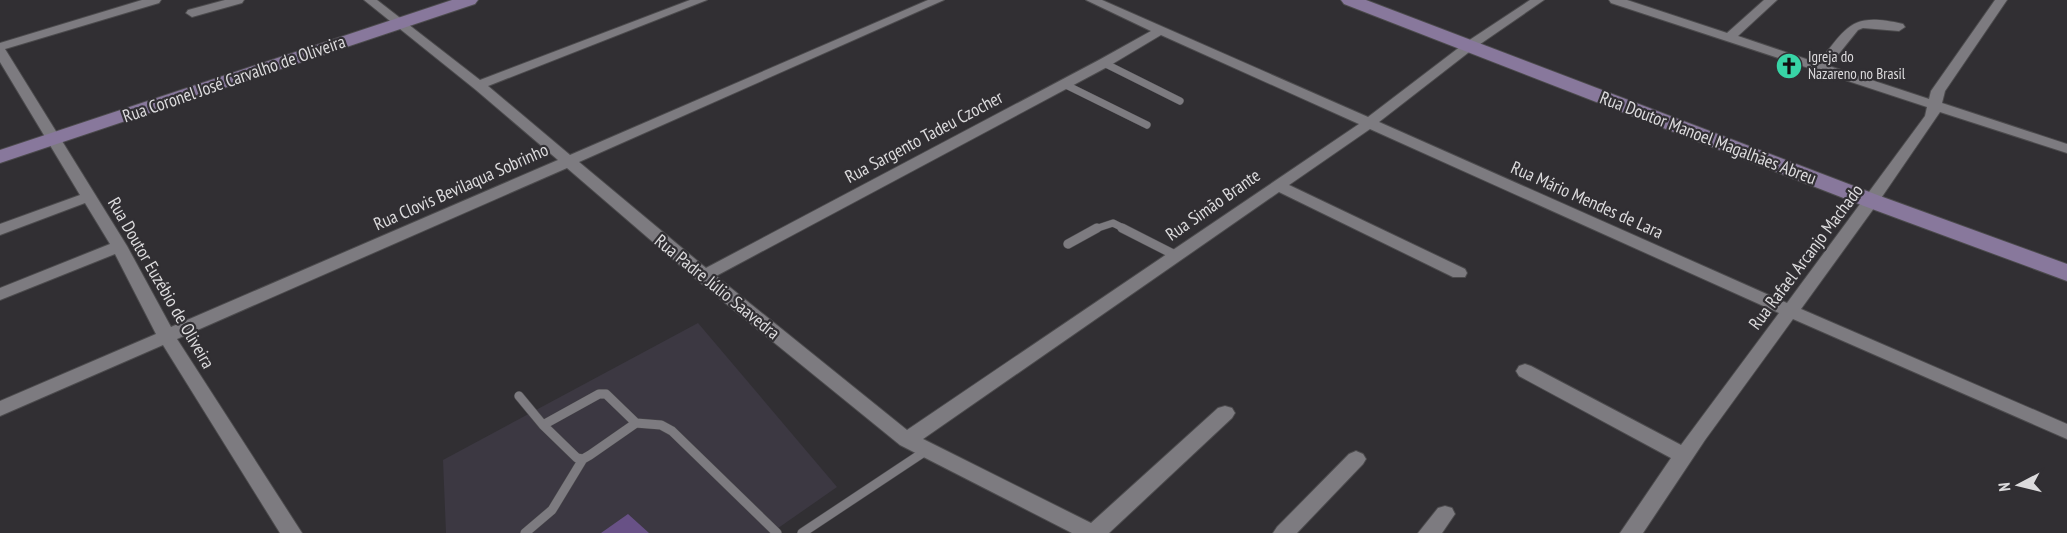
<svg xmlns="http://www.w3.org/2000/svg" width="2067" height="533" font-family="'PT Sans Narrow',sans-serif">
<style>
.built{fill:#3c3842}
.building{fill:#685186}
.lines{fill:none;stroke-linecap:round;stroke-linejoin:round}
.lane-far1-casing{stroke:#4c4b4d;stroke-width:8}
.lane-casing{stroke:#4c4b4d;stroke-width:10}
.street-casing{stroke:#4c4b4d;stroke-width:2}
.secondary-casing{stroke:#4c4b4d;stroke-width:2}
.lane-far1{stroke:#7d7b80;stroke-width:7}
.lane{stroke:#7d7b80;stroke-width:9}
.street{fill:#7d7b80;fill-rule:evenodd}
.secondary{fill:#88789c;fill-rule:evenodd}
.labels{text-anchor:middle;stroke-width:4.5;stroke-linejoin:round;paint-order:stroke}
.far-poi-label{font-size:15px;fill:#dcdbdd;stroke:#312f33;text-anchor:start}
.street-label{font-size:18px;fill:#dcdbdd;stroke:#312f33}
</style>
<rect width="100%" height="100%" fill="#312f33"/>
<path class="built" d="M 698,323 L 837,487 L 771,533 L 446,533 L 443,460 Z"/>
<path class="building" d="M 628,514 L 649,533 L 601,533 Z"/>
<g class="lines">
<defs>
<path id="lane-far1" d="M 1104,63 L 1180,101
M 1064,84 L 1147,125
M 1095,229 L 1113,223 L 1125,229"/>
<path id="lane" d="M 1122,228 L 1175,255
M 1068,244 L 1097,228
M 519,396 L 543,425 L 577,458 L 583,459 L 590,455 L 636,423
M 543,425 L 599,394 L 606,394 L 636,423 L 661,425 L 672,431 L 777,533
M 525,533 L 552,510 L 583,459
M 802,533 L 927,450"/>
<path id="street" d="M 142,0 L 161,0 L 159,3 L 5,49 L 127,246 L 171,327 L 558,160 L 476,90 L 364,0 L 377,0 L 480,80 L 690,0 L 707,0 L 488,86 L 570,155 L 928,0 L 944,0 L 579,162 L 706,268 L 1099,60 L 1151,31 L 1086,0 L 1102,0 L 1368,117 L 1465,43 L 1530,0 L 1544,0 L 1473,49 L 1379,122 L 1787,303 L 1925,116 L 1927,107 L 1611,3 L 1609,0 L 1627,0 L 1727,33 L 1764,0 L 1777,0 L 1738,36 L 1818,63 C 1848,26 1851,12 1903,24 L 1905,27 L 1899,31 L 1863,28 L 1858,30 L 1829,66 L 1929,99 L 1931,91 L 1995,0 L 2007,0 L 1945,91 L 1942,103 L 2067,144 L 2067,153 L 1940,112 L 1877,204 L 1801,309 L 2067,424 L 2067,439 L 1793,319 L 1705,440 L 1643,533 L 1620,533 L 1671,458 L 1519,376 L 1516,371 L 1519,366 L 1525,364 L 1531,366 L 1681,445 L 1779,313 L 1370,129 L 1289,185 L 1465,269 L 1467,273 L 1465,277 L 1453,277 L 1279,192 L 923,439 L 1091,523 L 1218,408 L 1225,406 L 1232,408 L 1235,413 L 1232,418 L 1109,533 L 1072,533 L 900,445 L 697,280 L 567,168 L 177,339 L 302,533 L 280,533 L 163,345 L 0,416 L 0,401 L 156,334 L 115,254 L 0,300 L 0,288 L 110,244 L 85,203 L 0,235 L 0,224 L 80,195 L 0,62 L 0,43 ZM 1161,35 L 1359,124 L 907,430 L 716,276 L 1109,66 Z
M 225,0 L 244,0 L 242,3 L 192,17 L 186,13 L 188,10 Z
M 1356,451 L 1363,454 L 1366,459 L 1363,464 L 1297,533 L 1273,533 L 1277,527 L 1349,454 Z
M 1445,506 L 1452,508 L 1455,514 L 1442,533 L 1418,533 L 1438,508 Z"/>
<path id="secondary" d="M 452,0 L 478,0 L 475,4 L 0,163 L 0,150 Z
M 1341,0 L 1366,0 L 1880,196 L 2067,264 L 2067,281 L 1864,206 L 1344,4 Z"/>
</defs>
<use href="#lane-far1" class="lane-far1-casing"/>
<use href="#lane" class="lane-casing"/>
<use href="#street" class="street-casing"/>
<use href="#secondary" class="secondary-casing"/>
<use href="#lane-far1" class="lane-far1"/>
<use href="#lane" class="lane"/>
<use href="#street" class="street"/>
<use href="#secondary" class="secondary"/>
</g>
<defs>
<symbol id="church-disc" viewBox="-11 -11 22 22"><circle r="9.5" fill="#38d4a6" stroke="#312f33"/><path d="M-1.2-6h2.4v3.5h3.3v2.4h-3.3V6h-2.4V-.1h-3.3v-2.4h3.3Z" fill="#111"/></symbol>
</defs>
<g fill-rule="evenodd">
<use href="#church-disc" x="1774" y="51" width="30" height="30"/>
</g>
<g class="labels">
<g class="far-poi-label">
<text x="1808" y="62">Igreja do<tspan x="1808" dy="17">Nazareno no Brasil</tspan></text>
</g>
<g class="street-label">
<text transform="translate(234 79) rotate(-19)" y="6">Rua Coronel José Carvalho de Oliveira</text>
<text transform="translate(924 137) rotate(-28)" y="6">Rua Sargento Tadeu Czocher</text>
<text transform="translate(1708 138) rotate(21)" y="6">Rua Doutor Manoel Magalhães Abreu</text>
<text transform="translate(461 187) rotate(-24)" y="6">Rua Clovis Bevilaqua Sobrinho</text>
<text transform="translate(1587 200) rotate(24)" y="6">Rua Mário Mendes de Lara</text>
<text transform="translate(1213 205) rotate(-35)" y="6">Rua Simão Brante</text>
<text transform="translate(1806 257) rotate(-53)" y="6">Rua Rafael Arcanjo Machado</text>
<text transform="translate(161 283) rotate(60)" y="6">Rua Doutor Euzébio de Oliveira</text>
<text transform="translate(717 287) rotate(39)" y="6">Rua Padre Júlio Saavedra</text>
</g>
</g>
<g transform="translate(2019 485) rotate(263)" stroke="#312f33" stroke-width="4.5" paint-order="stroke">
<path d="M0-4.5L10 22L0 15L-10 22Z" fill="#dcdbdd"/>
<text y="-9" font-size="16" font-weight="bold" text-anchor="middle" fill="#dcdbdd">N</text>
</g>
</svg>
